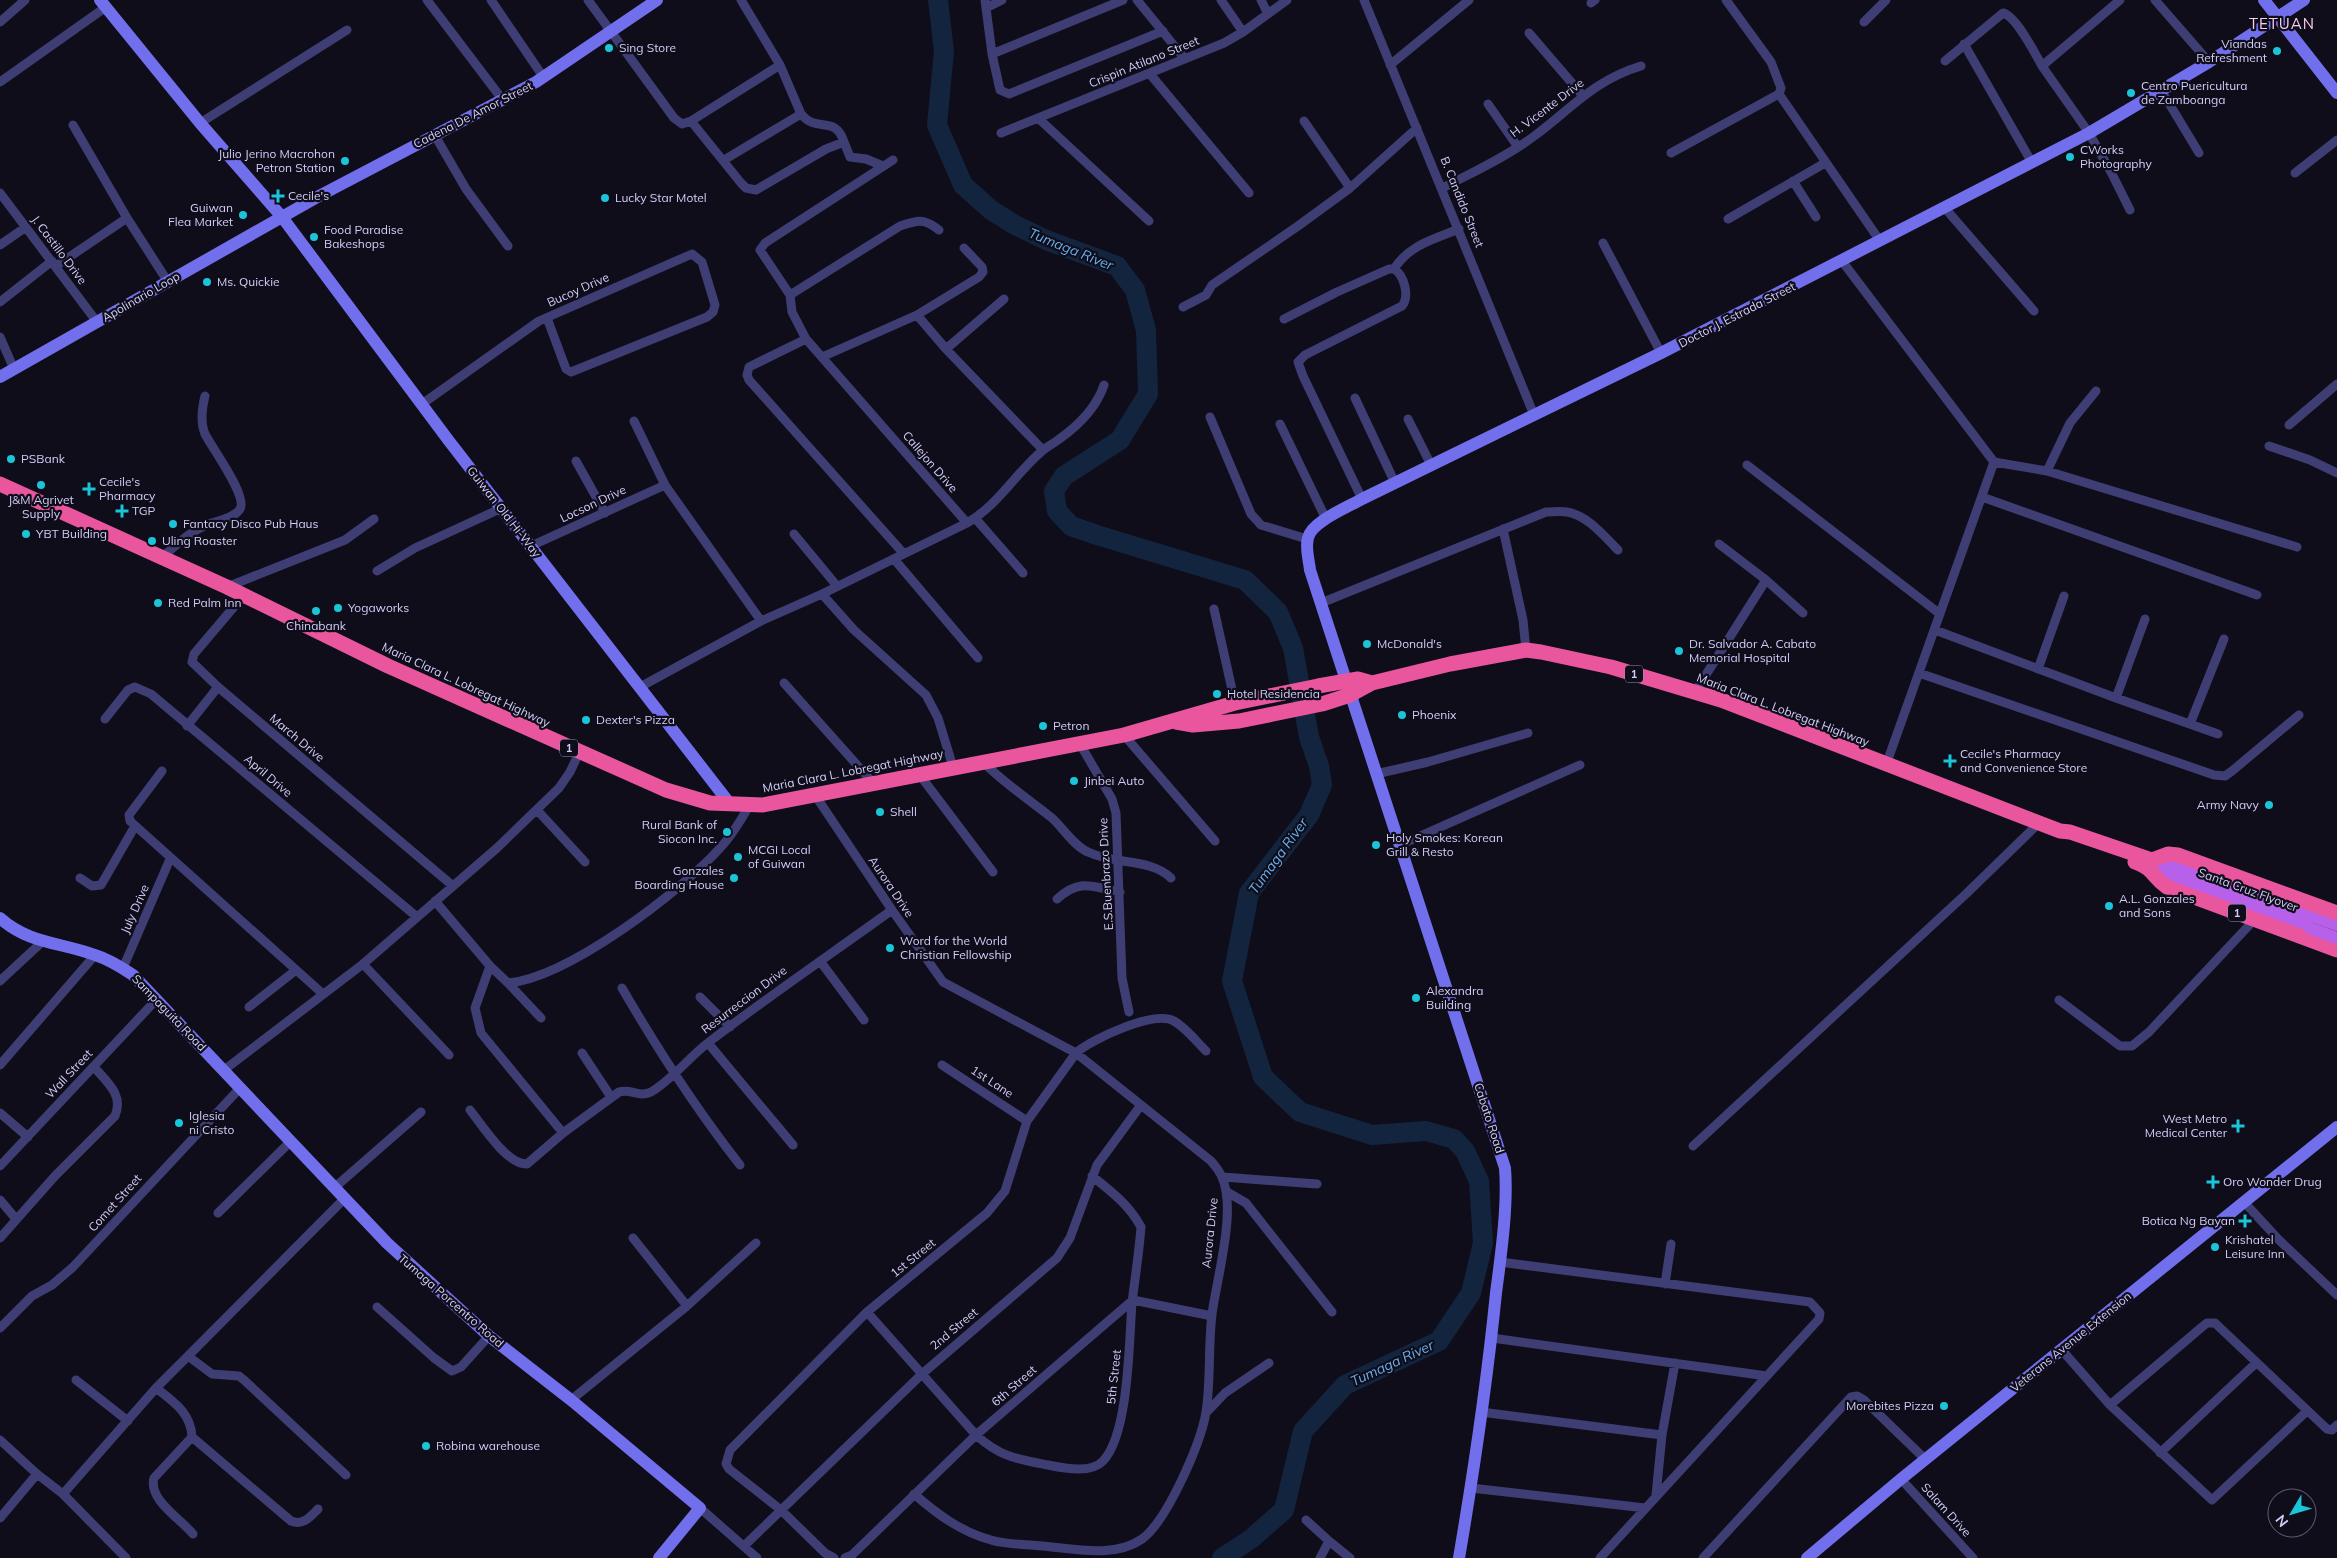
<svg xmlns="http://www.w3.org/2000/svg" width="2337" height="1558" font-family="Mulish,sans-serif">
<style>
.lines{fill:none;stroke-linecap:round;stroke-linejoin:round}
.river{stroke:#13243e;stroke-width:20}
.street{stroke:#3f3e74;stroke-width:9}
.secondary{stroke:#726fed;stroke-width:12}
.primary{stroke:#b761eb;stroke-width:12}
.highway{stroke:#ea569e;stroke-width:15}
.primary-bridge{stroke:#b761eb;stroke-width:12}
.poi-dot{fill:#1bc4d6;stroke:#0f0d1a;stroke-width:2}
.labels{text-anchor:middle;stroke-width:4.5;stroke-linejoin:round;paint-order:stroke}
.shield{fill:#0f0d1a;stroke:#9793b6;stroke-width:1}
.shield-label{font-size:11px;font-weight:bold;fill:#d1cdf9}
.poi-label{font-size:12px;fill:#d1cdf9;stroke:#0f0d1a;text-anchor:start}
.street-label{font-size:12px;fill:#d1cdf9;stroke:#0f0d1a}
.water-label{font-size:14px;font-style:italic;fill:#67afec;stroke:#0f0d1a}
.quarter-label{font-size:15px;letter-spacing:1px;fill:#f9ceea;stroke:#0f0d1a}
</style>
<rect width="100%" height="100%" fill="#0f0d1a"/>
<g class="lines">
<path class="river" d="M 938,0 L 944,51 L 937,125 L 963,185 L 991,210 L 1015,225 L 1046,240 L 1117,266 L 1135,290 L 1146,330 L 1148,394 L 1120,440 L 1064,476 L 1054,491 L 1057,511 L 1071,526 L 1097,535 L 1245,580 L 1278,612 L 1293,648 L 1309,737 L 1319,766 L 1322,785 L 1309,815 L 1249,893 L 1232,981 L 1263,1077 L 1300,1112 L 1372,1135 L 1426,1131 L 1454,1139 L 1465,1151 L 1479,1181 L 1483,1243 L 1471,1293 L 1439,1341 L 1345,1385 L 1303,1431 L 1284,1510 L 1251,1539 L 1222,1558"/>
<path class="street" d="M 427,0 L 502,99
M 491,0 L 544,78
M 588,0 L 674,118 L 682,124 L 691,121 L 780,65
M 985,0 L 992,54 L 1000,90 L 1009,94 L 1163,31
M 1137,0 L 1185,59
M 1221,0 L 1243,32
M 1261,0 L 1268,14
M 1364,0 L 1534,415
M 2120,0 L 2042,66 L 2089,133 L 2111,172 L 2130,210
M 2155,0 L 2209,62
M 1591,3 L 1595,0
M 986,8 L 1002,0
M 0,22 L 25,0
M 1864,22 L 1886,0
M 1529,33 L 1583,96
M 1964,44 L 2031,161
M 992,54 L 1123,0
M 1945,61 L 2003,13 C 2016,16 2035,53 2042,66
M 1390,65 L 1469,0
M 1150,74 L 1249,193
M 0,82 L 106,7
M 2161,90 L 2199,153
M 1779,94 L 1880,241
M 1488,104 L 1518,147
M 801,114 C 817,134 835,114 844,142
M 1038,118 L 1149,221
M 691,121 L 741,183 L 746,188 L 756,190 L 826,149 L 844,142 L 850,157 L 866,159 L 883,166
M 1304,121 L 1350,188
M 200,123 L 347,30
M 73,125 L 127,218 L 168,282
M 1001,133 L 1224,43 L 1243,32 L 1287,0
M 434,134 L 466,189 L 508,246
M 1671,153 L 1779,94 L 1781,88 L 1771,62 L 1726,0
M 724,160 L 801,114 L 780,65 L 741,0
M 2295,173 L 2337,140
M 1793,181 L 1816,217
M 1443,188 C 1473,172 1506,157 1533,137 C 1571,109 1594,80 1641,66
M 0,193 L 97,322
M 1944,207 L 2034,311
M 1728,219 L 1825,163
M 1603,243 L 1661,353
M 0,245 L 26,227
M 1842,261 L 1994,462 L 1886,765
M 56,266 L 127,218
M 1394,269 C 1409,245 1434,239 1459,229
M 790,295 L 900,226 C 918,220 924,218 939,230
M 0,302 L 52,261
M 1183,307 L 1206,295 L 1212,285 L 1298,226 L 1350,188 L 1417,128
M 917,315 L 946,349 L 1043,450
M 1284,319 L 1337,292 L 1389,269 L 1394,269 C 1404,275 1410,296 1402,306 L 1305,355 L 1298,362 L 1303,376 L 1362,499
M 0,337 L 14,369
M 806,339 L 749,367 L 747,375 L 749,380 L 904,554
M 946,349 L 1004,299
M 822,357 L 917,315 L 979,277 L 983,272 L 982,267 L 964,248
M 1355,398 L 1395,483
M 422,404 L 539,321 L 692,254 L 702,262 L 715,305 L 713,312 L 707,317 L 571,372 L 566,369 L 547,318
M 1210,417 L 1251,514 L 1261,525 L 1307,539
M 1408,419 L 1431,465
M 634,421 L 665,485 L 761,621
M 1280,424 L 1326,519
M 2289,425 L 2337,384
M 2269,446 L 2310,460 L 2337,473
M 576,461 L 605,513
M 1994,462 L 2047,471 L 2297,547
M 1747,465 L 1940,614
M 2047,471 L 2070,423 L 2096,391
M 1982,497 L 2257,595
M 975,518 L 1023,573
M 967,523 C 998,505 1015,474 1042,451 C 1046,447 1053,444 1058,440 C 1078,426 1096,409 1104,385
M 1503,529 L 1523,620 L 1526,650
M 794,534 L 837,586
M 531,546 L 665,485
M 162,557 C 176,546 189,532 206,525 C 215,521 234,519 240,509 C 248,496 212,448 205,434 C 200,422 202,408 205,396
M 894,559 L 978,658
M 377,571 L 415,548 L 502,508
M 1766,580 L 1803,613
M 227,587 L 345,540 L 374,519
M 822,594 L 854,630 L 926,695 L 938,718 L 953,767
M 244,595 L 194,654 L 192,662 L 218,687 L 453,886
M 1321,603 L 1546,512 C 1553,512 1560,511 1567,512 C 1587,515 1604,536 1618,550
M 1214,609 L 1235,703
M 1935,630 L 2116,698 L 2218,734
M 2038,669 L 2064,596
M 1919,673 L 2214,775 L 2225,776 L 2232,771 L 2299,715
M 784,683 L 874,784
M 640,687 L 761,621 L 822,594 L 967,523 L 806,339 L 792,312 L 790,295 L 760,250 L 765,243 L 893,160
M 1695,692 L 1766,580 L 1719,544
M 2116,698 L 2145,619
M 105,719 L 128,690 L 135,687 L 151,694 L 417,917
M 2190,724 L 2224,639
M 187,726 L 218,687
M 1124,735 L 1215,841
M 1080,744 L 1112,799 L 1116,813 L 1122,978 L 1129,1012
M 983,762 C 1004,783 1028,799 1052,818 C 1063,828 1074,846 1088,852 C 1115,865 1150,858 1171,878
M 162,771 L 129,815 L 130,821 L 323,994
M 919,774 L 993,872
M 1376,774 L 1428,762 L 1528,733
M 815,795 L 892,910 L 943,982 L 1076,1053 L 1211,1161 C 1219,1170 1224,1178 1226,1191 C 1232,1225 1217,1279 1212,1314 C 1208,1347 1211,1380 1206,1412 C 1201,1443 1167,1521 1142,1539 C 1115,1558 1075,1549 1043,1546 C 1026,1544 1007,1545 991,1540 C 961,1532 937,1514 914,1494
M 537,810 L 585,862
M 1400,845 L 1580,765
M 80,878 L 92,886 L 101,885 L 135,826
M 1057,899 C 1080,878 1092,887 1120,892
M 435,901 L 490,966 L 508,983
M 820,961 L 864,1020
M 363,964 L 449,1055
M 490,966 L 475,1008 L 481,1033 L 563,1133
M 123,968 L 170,859
M 0,981 L 42,942
M 622,988 C 658,1050 696,1109 740,1165
M 700,997 L 730,1027
M 2059,1000 L 2120,1046 L 2132,1046 L 2149,1032 L 2255,919
M 249,1007 L 296,970
M 541,1018 L 508,983 C 567,978 681,892 721,847 C 732,835 741,820 749,806
M 708,1043 L 793,1145
M 582,1053 L 611,1097
M 0,1065 L 95,955
M 942,1065 L 1027,1121
M 224,1070 L 363,964 L 497,848 L 559,788 L 570,772 L 579,753
M 470,1110 C 482,1125 507,1165 527,1164 L 563,1133 L 619,1092 C 631,1088 639,1098 651,1092 C 673,1079 689,1057 709,1042 C 769,996 831,954 892,910
M 0,1113 L 28,1137
M 1693,1146 L 1967,893 L 2039,823
M 0,1166 L 157,999
M 1223,1177 L 1317,1184
M 334,1188 L 421,1112
M 1227,1192 L 1246,1203 L 1332,1312
M 0,1200 L 16,1219
M 2244,1202 L 2279,1240 L 2337,1295
M 218,1213 L 291,1141
M 0,1238 L 55,1176 L 115,1116 C 124,1095 107,1082 94,1067
M 633,1238 L 687,1306
M 1500,1262 L 1810,1302 L 1820,1313 L 1819,1319 L 1600,1558
M 1665,1284 L 1671,1244
M 377,1307 L 434,1358 L 452,1371 L 461,1367 L 489,1336
M 867,1312 L 976,1435 C 1000,1457 1017,1459 1048,1465 C 1063,1468 1091,1474 1103,1461 C 1129,1434 1129,1341 1132,1303 C 1135,1278 1139,1253 1141,1227 C 1129,1205 1112,1192 1092,1176
M 0,1328 L 32,1296 L 52,1285 L 73,1267 L 241,1087
M 1492,1338 L 1767,1376
M 2061,1349 L 2110,1405 L 2212,1500 L 2307,1411
M 188,1356 L 344,1199
M 76,1380 L 128,1421
M 156,1388 C 174,1402 191,1413 192,1437 L 291,1521 C 303,1526 310,1517 318,1509
M 571,1400 L 687,1306 L 756,1243
M 2110,1405 L 2202,1327 L 2207,1323 L 2215,1323 L 2327,1429 L 2332,1430 L 2337,1425
M 1481,1412 L 1662,1435
M 1206,1413 L 1225,1393 L 1269,1363
M 192,1437 L 154,1478 C 148,1500 181,1519 193,1534
M 0,1440 L 37,1474 L 63,1494 L 156,1388 L 188,1356 L 212,1374 L 239,1376 L 244,1380 L 346,1475
M 2160,1453 L 2256,1363
M 1901,1479 L 1973,1558
M 1471,1488 L 1645,1508
M 63,1494 L 126,1558
M 1656,1495 L 1662,1435 L 1675,1363
M 700,1508 L 757,1558
M 0,1518 L 37,1474
M 1306,1520 L 1329,1541
M 744,1546 L 922,1374 L 1057,1258 L 1070,1238 L 1097,1165 L 1141,1105
M 834,1558 L 825,1553 L 781,1510 L 729,1469 L 726,1464 L 730,1450 L 867,1312 L 987,1213 L 1005,1191 L 1027,1121 L 1076,1053 C 1092,1039 1154,1010 1174,1021 C 1186,1028 1196,1041 1206,1051
M 845,1558 L 852,1555 L 976,1435 L 1133,1300 L 1212,1316
M 1320,1558 L 1329,1541 L 1350,1558
M 1703,1558 L 1851,1397 L 1857,1396 L 1864,1400 L 1925,1459"/>
<path class="secondary" d="M 100,0 L 200,123 L 282,217 L 449,441 L 730,804
M 2264,0 L 2337,93
M 0,377 L 319,196 L 536,82 L 657,0
M 0,918 C 29,944 60,942 95,955 C 108,959 121,967 133,975 L 387,1243 L 489,1336 L 571,1400 L 700,1508 L 659,1558
M 1459,1558 C 1474,1470 1487,1382 1496,1293 C 1501,1255 1508,1206 1505,1168 L 1310,570 C 1309,560 1305,548 1308,538 C 1311,522 1348,507 1362,499 L 1661,353 L 2089,133 L 2209,62 L 2304,0
M 1807,1558 L 1901,1479 L 2337,1127"/>
<path class="primary" d="M 2152,860 L 2174,866 L 2337,925
M 2149,867 L 2310,928"/>
<path class="highway" d="M 0,484 L 227,587 L 388,666 L 666,790 L 710,803 L 763,805 L 1124,735 L 1235,703 L 1318,686 L 1358,679 L 1372,683
M 1176,722 L 1193,725 L 1239,721 L 1322,704 L 1350,695 L 1372,683 L 1450,664 L 1526,650 L 1541,652 L 1611,667 L 1721,700 L 2060,831 L 2070,832 L 2152,860 L 2168,854 L 2178,855 L 2337,913
M 2135,862 C 2155,869 2151,876 2167,887 L 2337,950"/>
<path class="primary-bridge" d="M 2310,928 L 2337,938"/>
</g>
<g class="poi-dot">
<circle cx="609" cy="48" r="5"/>
<circle cx="2277" cy="51" r="5"/>
<circle cx="2131" cy="93" r="5"/>
<circle cx="2070" cy="157" r="5"/>
<circle cx="345" cy="161" r="5"/>
<path d="M275.5 188.5h5v5h5v5h-5v5h-5v-5h-5v-5h5z"/>
<circle cx="605" cy="198" r="5"/>
<circle cx="243" cy="215" r="5"/>
<circle cx="314" cy="237" r="5"/>
<circle cx="207" cy="282" r="5"/>
<circle cx="11" cy="459" r="5"/>
<circle cx="41" cy="485" r="5"/>
<path d="M86.5 481.5h5v5h5v5h-5v5h-5v-5h-5v-5h5z"/>
<path d="M119.5 503.5h5v5h5v5h-5v5h-5v-5h-5v-5h5z"/>
<circle cx="173" cy="524" r="5"/>
<circle cx="26" cy="534" r="5"/>
<circle cx="152" cy="541" r="5"/>
<circle cx="158" cy="603" r="5"/>
<circle cx="338" cy="608" r="5"/>
<circle cx="316" cy="611" r="5"/>
<circle cx="1367" cy="644" r="5"/>
<circle cx="1679" cy="651" r="5"/>
<circle cx="1217" cy="694" r="5"/>
<circle cx="1402" cy="715" r="5"/>
<circle cx="586" cy="720" r="5"/>
<circle cx="1043" cy="726" r="5"/>
<path d="M1947.5 753.5h5v5h5v5h-5v5h-5v-5h-5v-5h5z"/>
<circle cx="1074" cy="781" r="5"/>
<circle cx="2269" cy="805" r="5"/>
<circle cx="880" cy="812" r="5"/>
<circle cx="727" cy="832" r="5"/>
<circle cx="1376" cy="845" r="5"/>
<circle cx="738" cy="857" r="5"/>
<circle cx="734" cy="878" r="5"/>
<circle cx="2109" cy="906" r="5"/>
<circle cx="890" cy="948" r="5"/>
<circle cx="1416" cy="998" r="5"/>
<circle cx="179" cy="1123" r="5"/>
<path d="M2235.5 1118.5h5v5h5v5h-5v5h-5v-5h-5v-5h5z"/>
<path d="M2210.5 1174.5h5v5h5v5h-5v5h-5v-5h-5v-5h5z"/>
<path d="M2242.5 1213.5h5v5h5v5h-5v5h-5v-5h-5v-5h5z"/>
<circle cx="2215" cy="1247" r="5"/>
<circle cx="1944" cy="1406" r="5"/>
<circle cx="426" cy="1446" r="5"/>
</g>
<g class="labels">
<g class="shield">
<rect x="1625" y="665.5" width="18" height="17" rx="4"/>
<rect x="560" y="739.5" width="18" height="17" rx="4"/>
<rect x="2228" y="904.5" width="18" height="17" rx="4"/>
</g>
<g class="shield-label">
<text x="1634" y="678">1</text>
<text x="569" y="752">1</text>
<text x="2237" y="917">1</text>
</g>
<g class="poi-label">
<text x="2267" y="48" text-anchor="end">Viandas<tspan x="2267" dy="14">Refreshment</tspan></text>
<text x="619" y="52">Sing Store</text>
<text x="2141" y="90">Centro Puericultura<tspan x="2141" dy="14">de Zamboanga</tspan></text>
<text x="2080" y="154">CWorks<tspan x="2080" dy="14">Photography</tspan></text>
<text x="335" y="158" text-anchor="end">Julio Jerino Macrohon<tspan x="335" dy="14">Petron Station</tspan></text>
<text x="288" y="200">Cecile's</text>
<text x="615" y="202">Lucky Star Motel</text>
<text x="233" y="212" text-anchor="end">Guiwan<tspan x="233" dy="14">Flea Market</tspan></text>
<text x="324" y="234">Food Paradise<tspan x="324" dy="14">Bakeshops</tspan></text>
<text x="217" y="286">Ms. Quickie</text>
<text x="21" y="463">PSBank</text>
<text x="99" y="486">Cecile's<tspan x="99" dy="14">Pharmacy</tspan></text>
<text x="41" y="504" text-anchor="middle">J&amp;M Agrivet<tspan x="41" dy="14">Supply</tspan></text>
<text x="132" y="515">TGP</text>
<text x="183" y="528">Fantacy Disco Pub Haus</text>
<text x="36" y="538">YBT Building</text>
<text x="162" y="545">Uling Roaster</text>
<text x="168" y="607">Red Palm Inn</text>
<text x="348" y="612">Yogaworks</text>
<text x="316" y="630" text-anchor="middle">Chinabank</text>
<text x="1377" y="648">McDonald's</text>
<text x="1689" y="648">Dr. Salvador A. Cabato<tspan x="1689" dy="14">Memorial Hospital</tspan></text>
<text x="1227" y="698">Hotel Residencia</text>
<text x="1412" y="719">Phoenix</text>
<text x="596" y="724">Dexter's Pizza</text>
<text x="1053" y="730">Petron</text>
<text x="1960" y="758">Cecile's Pharmacy<tspan x="1960" dy="14">and Convenience Store</tspan></text>
<text x="1084" y="785">Jinbei Auto</text>
<text x="2259" y="809" text-anchor="end">Army Navy</text>
<text x="890" y="816">Shell</text>
<text x="717" y="829" text-anchor="end">Rural Bank of<tspan x="717" dy="14">Siocon Inc.</tspan></text>
<text x="1386" y="842">Holy Smokes: Korean<tspan x="1386" dy="14">Grill &amp; Resto</tspan></text>
<text x="748" y="854">MCGI Local<tspan x="748" dy="14">of Guiwan</tspan></text>
<text x="724" y="875" text-anchor="end">Gonzales<tspan x="724" dy="14">Boarding House</tspan></text>
<text x="2119" y="903">A.L. Gonzales<tspan x="2119" dy="14">and Sons</tspan></text>
<text x="900" y="945">Word for the World<tspan x="900" dy="14">Christian Fellowship</tspan></text>
<text x="1426" y="995">Alexandra<tspan x="1426" dy="14">Building</tspan></text>
<text x="189" y="1120">Iglesia<tspan x="189" dy="14">ni Cristo</tspan></text>
<text x="2227" y="1123" text-anchor="end">West Metro<tspan x="2227" dy="14">Medical Center</tspan></text>
<text x="2223" y="1186">Oro Wonder Drug</text>
<text x="2235" y="1225" text-anchor="end">Botica Ng Bayan</text>
<text x="2225" y="1244">Krishatel<tspan x="2225" dy="14">Leisure Inn</tspan></text>
<text x="1934" y="1410" text-anchor="end">Morebites Pizza</text>
<text x="436" y="1450">Robina warehouse</text>
</g>
<g class="street-label">
<text transform="translate(1144 62) rotate(-22)" y="4">Crispin Atilano Street</text>
<text transform="translate(1547 108) rotate(-37)" y="4">H. Vicente Drive</text>
<text transform="translate(473 115) rotate(-27)" y="4">Cadena De Amor Street</text>
<text transform="translate(1462 202) rotate(68)" y="4">B. Candido Street</text>
<text transform="translate(59 250) rotate(53)" y="4">J. Castillo Drive</text>
<text transform="translate(578 290) rotate(-24)" y="4">Bucoy Drive</text>
<text transform="translate(141 297) rotate(-30)" y="4">Apolinario Loop</text>
<text transform="translate(1737 315) rotate(-27)" y="4">Doctor J. Estrada Street</text>
<text transform="translate(930 462) rotate(49)" y="4">Callejon Drive</text>
<text transform="translate(593 504) rotate(-25)" y="4">Locson Drive</text>
<text transform="translate(504 512) rotate(52)" y="4">Guiwan Old Hi-Way</text>
<text transform="translate(466 685) rotate(25)" y="4">Maria Clara L. Lobregat Highway</text>
<text transform="translate(1783 710) rotate(21)" y="4">Maria Clara L. Lobregat Highway</text>
<text transform="translate(297 738) rotate(40)" y="4">March Drive</text>
<text transform="translate(853 771) rotate(-11)" y="4">Maria Clara L. Lobregat Highway</text>
<text transform="translate(268 776) rotate(40)" y="4">April Drive</text>
<text transform="translate(1106 874) rotate(-93)" y="4">E.S.Buenbrazo Drive</text>
<text transform="translate(891 887) rotate(56)" y="4">Aurora Drive</text>
<text transform="translate(2248 890) rotate(20)" y="4">Santa Cruz Flyover</text>
<text transform="translate(135 909) rotate(-66)" y="4">July Drive</text>
<text transform="translate(744 1000) rotate(-37)" y="4">Resurreccion Drive</text>
<text transform="translate(169 1013) rotate(46)" y="4">Sampaguita Road</text>
<text transform="translate(69 1074) rotate(-47)" y="4">Wall Street</text>
<text transform="translate(992 1082) rotate(33)" y="4">1st Lane</text>
<text transform="translate(1489 1118) rotate(72)" y="4">Cabato Road</text>
<text transform="translate(115 1203) rotate(-48)" y="4">Comet Street</text>
<text transform="translate(1210 1233) rotate(-84)" y="4">Aurora Drive</text>
<text transform="translate(913 1258) rotate(-39)" y="4">1st Street</text>
<text transform="translate(451 1301) rotate(41)" y="4">Tumaga Porcentro Road</text>
<text transform="translate(954 1329) rotate(-40)" y="4">2nd Street</text>
<text transform="translate(2071 1342) rotate(-39)" y="4">Veterans Avenue Extension</text>
<text transform="translate(1114 1377) rotate(-84)" y="4">5th Street</text>
<text transform="translate(1014 1386) rotate(-41)" y="4">6th Street</text>
<text transform="translate(1946 1510) rotate(48)" y="4">Salam Drive</text>
</g>
<g class="water-label">
<text transform="translate(1071 249) rotate(22)" y="5">Tumaga River</text>
<text transform="translate(1278 856) rotate(-54)" y="5">Tumaga River</text>
<text transform="translate(1392 1363) rotate(-25)" y="5">Tumaga River</text>
</g>
<g class="quarter-label">
<text x="2282" y="29">TETUAN</text>
</g>
</g>
<g transform="translate(2292 1513) rotate(232)"><circle r="24" fill="#0f0d1a" stroke="#5d5a73"/>
<path d="M0-4L9 19L0 12L-9 19Z" fill="#1bc4d6"/>
<text y="-8" font-size="14" font-weight="bold" text-anchor="middle" fill="#d1cdf9">N</text>
</g>
</svg>
